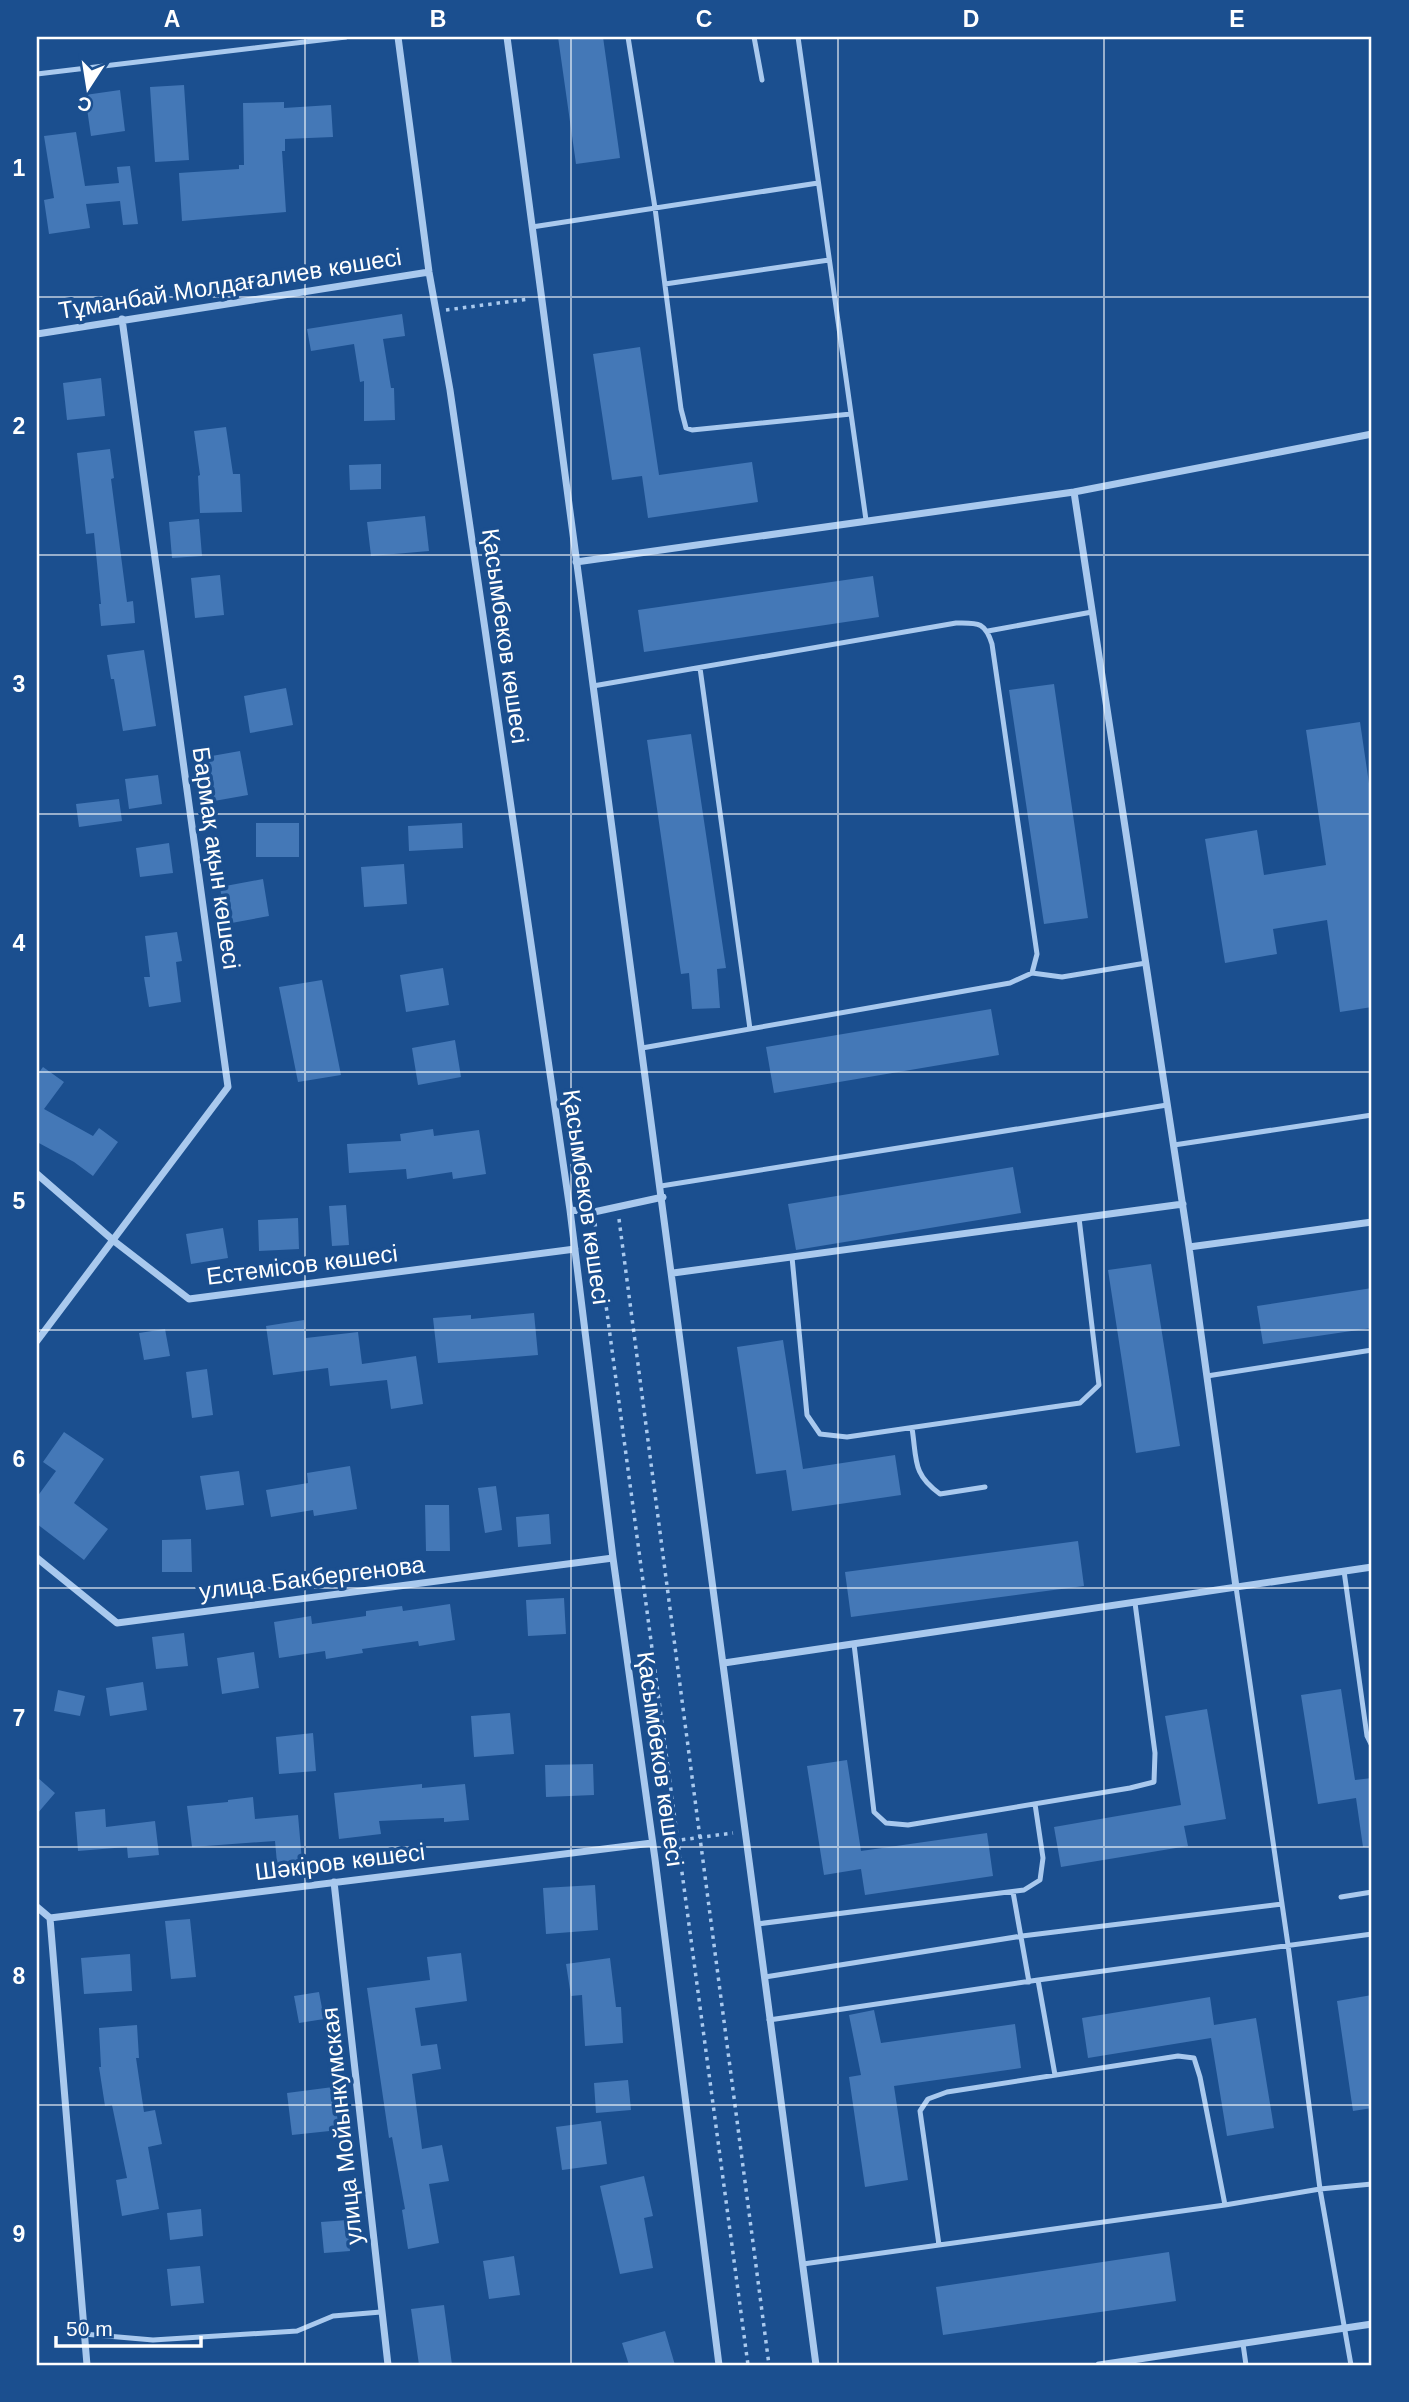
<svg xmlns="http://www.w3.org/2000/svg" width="1409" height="2402" font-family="Arial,sans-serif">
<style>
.building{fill:#4478b7}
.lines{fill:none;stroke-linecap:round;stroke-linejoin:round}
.path{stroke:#a9c9ee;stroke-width:3.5;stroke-dasharray:3.5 5;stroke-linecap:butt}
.service{stroke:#a9c9ee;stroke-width:5}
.minor{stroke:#a9c9ee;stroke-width:7}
.grid{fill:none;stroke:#fff;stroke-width:2;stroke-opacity:0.55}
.labels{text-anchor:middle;stroke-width:7;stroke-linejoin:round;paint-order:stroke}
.street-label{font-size:24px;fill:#fff;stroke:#1b4f8f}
.neatline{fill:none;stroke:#fff;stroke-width:2.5}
.grid-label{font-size:23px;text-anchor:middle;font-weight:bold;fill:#fff}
</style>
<rect width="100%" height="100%" fill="#1b4f8f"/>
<path class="building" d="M 558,37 L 603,37 L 620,158 L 576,164 Z
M 184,85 L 189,160 L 155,162 L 150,87 Z
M 120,90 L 125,131 L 91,136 L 85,95 Z
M 284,102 L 284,108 L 331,105 L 333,137 L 285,139 L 285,151 L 282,151 L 286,212 L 182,221 L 179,173 L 239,169 L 239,165 L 244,165 L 243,103 Z
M 76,132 L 85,186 L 119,183 L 117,167 L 130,166 L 138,224 L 123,225 L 120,201 L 86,204 L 90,228 L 49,234 L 44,200 L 54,198 L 44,136 Z
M 402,314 L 405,336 L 383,339 L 391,388 L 394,388 L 395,420 L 364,421 L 364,381 L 360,382 L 354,344 L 311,351 L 307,329 Z
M 640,347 L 659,475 L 752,462 L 758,502 L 648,518 L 642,476 L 612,480 L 593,354 Z
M 101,378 L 105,416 L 67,420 L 63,383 Z
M 226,427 L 233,474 L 240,474 L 242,512 L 200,513 L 198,476 L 200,475 L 194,431 Z
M 110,449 L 114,478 L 111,479 L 127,602 L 133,601 L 135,623 L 101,626 L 99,604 L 101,604 L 94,533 L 86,534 L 77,453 Z
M 381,464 L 381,489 L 350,490 L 349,465 Z
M 425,516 L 429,551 L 371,556 L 367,522 Z
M 199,519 L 202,556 L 172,558 L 169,522 Z
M 220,575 L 224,615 L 195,618 L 191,578 Z
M 873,576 L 879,617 L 644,652 L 638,610 Z
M 144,650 L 156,726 L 123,731 L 114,679 L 111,679 L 107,655 Z
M 1054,684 L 1088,918 L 1044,924 L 1009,690 Z
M 286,688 L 293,725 L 250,733 L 244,696 Z
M 1360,722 L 1372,804 L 1372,1007 L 1340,1012 L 1327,920 L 1273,929 L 1277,954 L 1225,963 L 1205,839 L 1257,830 L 1264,875 L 1326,865 L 1306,730 Z
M 691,734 L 726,968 L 717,969 L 720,1008 L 692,1009 L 689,973 L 681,974 L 647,740 Z
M 240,751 L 248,795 L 214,801 L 206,757 Z
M 158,775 L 162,804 L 129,809 L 125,779 Z
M 119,799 L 122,821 L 79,827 L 76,804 Z
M 256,823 L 299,823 L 299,857 L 256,857 Z
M 462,823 L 463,848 L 409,851 L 408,826 Z
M 169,843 L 173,873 L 140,877 L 136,848 Z
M 404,864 L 407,904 L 364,907 L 361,867 Z
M 263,879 L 269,916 L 226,924 L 220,887 Z
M 177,932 L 182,961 L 176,962 L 181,1002 L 149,1007 L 144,977 L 150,977 L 145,936 Z
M 443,968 L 449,1005 L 406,1012 L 400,975 Z
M 322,980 L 341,1075 L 298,1082 L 279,987 Z
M 991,1009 L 999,1055 L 774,1093 L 766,1047 Z
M 455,1040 L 461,1077 L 418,1085 L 412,1048 Z
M 43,1067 L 64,1082 L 44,1109 L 93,1136 L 99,1128 L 118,1142 L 93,1176 L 74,1162 L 37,1142 L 37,1075 Z
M 433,1129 L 434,1136 L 479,1130 L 486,1174 L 453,1179 L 452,1172 L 407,1179 L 406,1169 L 349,1173 L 347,1144 L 401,1141 L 400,1134 Z
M 1013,1167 L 1021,1213 L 796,1250 L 788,1204 Z
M 346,1205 L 349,1245 L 332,1246 L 329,1206 Z
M 298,1218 L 299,1249 L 259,1251 L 258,1220 Z
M 223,1228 L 228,1258 L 191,1264 L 186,1234 Z
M 1151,1264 L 1180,1446 L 1136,1453 L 1108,1270 Z
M 1372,1288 L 1372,1328 L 1263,1344 L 1257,1306 Z
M 534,1313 L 538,1355 L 438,1363 L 433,1318 L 471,1315 L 471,1319 Z
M 304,1320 L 306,1338 L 358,1332 L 362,1364 L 416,1356 L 423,1404 L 391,1409 L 387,1380 L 330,1386 L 328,1368 L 273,1375 L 266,1326 Z
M 165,1329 L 170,1356 L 144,1360 L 139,1333 Z
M 783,1340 L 803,1469 L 895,1455 L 901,1495 L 792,1511 L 786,1470 L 756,1474 L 737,1347 Z
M 207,1369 L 213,1415 L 192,1418 L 186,1372 Z
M 64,1432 L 104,1459 L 74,1503 L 108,1529 L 84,1560 L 37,1524 L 37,1497 L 56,1471 L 43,1462 Z
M 350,1466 L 357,1509 L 314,1516 L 313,1510 L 271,1517 L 266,1490 L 308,1483 L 307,1473 Z
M 239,1471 L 244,1505 L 206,1510 L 200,1476 Z
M 496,1486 L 502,1530 L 485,1533 L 478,1488 Z
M 425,1505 L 449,1505 L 450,1551 L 426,1551 Z
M 549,1514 L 551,1544 L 518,1547 L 516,1517 Z
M 191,1539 L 192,1572 L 162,1572 L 162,1540 Z
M 1078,1541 L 1084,1586 L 851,1617 L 845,1572 Z
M 564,1598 L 566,1634 L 528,1636 L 526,1600 Z
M 450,1604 L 455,1640 L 419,1646 L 418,1641 L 362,1649 L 363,1653 L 326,1659 L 325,1651 L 279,1658 L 274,1622 L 311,1616 L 312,1624 L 366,1616 L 366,1611 L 402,1606 L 403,1611 Z
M 184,1633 L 188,1666 L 156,1669 L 152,1637 Z
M 254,1652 L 259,1688 L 222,1694 L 217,1658 Z
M 143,1682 L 147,1710 L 110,1716 L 106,1688 Z
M 1341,1689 L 1355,1780 L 1372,1778 L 1372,1846 L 1363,1847 L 1356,1798 L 1318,1804 L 1301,1695 Z
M 58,1690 L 85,1696 L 80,1716 L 54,1711 Z
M 1207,1709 L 1226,1819 L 1184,1826 L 1188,1846 L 1061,1867 L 1054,1827 L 1181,1805 L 1165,1716 Z
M 510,1713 L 514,1754 L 474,1757 L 471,1716 Z
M 313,1733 L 316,1771 L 279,1774 L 276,1737 Z
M 847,1760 L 861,1851 L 987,1833 L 993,1876 L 865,1895 L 861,1869 L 824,1875 L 807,1766 Z
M 593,1764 L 594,1795 L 546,1797 L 545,1765 Z
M 37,1777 L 55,1793 L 37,1814 Z
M 422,1784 L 422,1788 L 465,1784 L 469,1820 L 444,1822 L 444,1818 L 379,1821 L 381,1834 L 339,1839 L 334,1793 Z
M 253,1797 L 255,1819 L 298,1815 L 302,1861 L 277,1863 L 275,1841 L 192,1847 L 187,1806 L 228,1802 L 228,1800 Z
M 105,1809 L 106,1827 L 155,1821 L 159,1855 L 128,1858 L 127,1847 L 78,1851 L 75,1812 Z
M 595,1885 L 598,1930 L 546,1934 L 543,1888 Z
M 190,1919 L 196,1977 L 171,1979 L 165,1921 Z
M 461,1953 L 467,2001 L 415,2008 L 421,2046 L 437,2044 L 441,2069 L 412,2074 L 422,2149 L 442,2145 L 449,2181 L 429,2184 L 439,2243 L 408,2249 L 402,2210 L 405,2209 L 392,2137 L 389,2138 L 367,1988 L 430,1980 L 427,1957 Z
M 130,1954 L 132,1991 L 84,1994 L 81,1958 Z
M 610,1958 L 616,2007 L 621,2007 L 623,2043 L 585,2046 L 582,1995 L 571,1996 L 566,1964 Z
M 319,1992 L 324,2019 L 299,2023 L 294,1996 Z
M 1372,1995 L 1372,2108 L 1353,2111 L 1337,2001 Z
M 1210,1997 L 1214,2025 L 1256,2018 L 1274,2128 L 1227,2136 L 1211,2038 L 1088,2058 L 1082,2018 Z
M 874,2010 L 881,2043 L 1015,2024 L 1021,2068 L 894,2086 L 908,2180 L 865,2187 L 849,2077 L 861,2075 L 849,2015 Z
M 137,2025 L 139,2058 L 136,2058 L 144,2112 L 155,2110 L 162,2144 L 148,2147 L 159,2209 L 122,2216 L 116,2180 L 127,2178 L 112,2105 L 105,2106 L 99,2067 L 101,2067 L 99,2028 Z
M 628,2080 L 631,2110 L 596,2113 L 594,2083 Z
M 333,2087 L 339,2130 L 292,2135 L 287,2093 Z
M 601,2121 L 607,2164 L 562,2170 L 556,2127 Z
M 644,2176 L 653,2216 L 644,2218 L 653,2268 L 620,2274 L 600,2186 Z
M 201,2209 L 203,2236 L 170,2240 L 167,2213 Z
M 348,2220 L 350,2251 L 324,2253 L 321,2222 Z
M 1169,2252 L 1176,2301 L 943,2335 L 936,2287 Z
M 514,2256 L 520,2295 L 489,2299 L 483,2261 Z
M 200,2266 L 204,2303 L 171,2306 L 167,2269 Z
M 444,2305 L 452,2365 L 419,2365 L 411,2309 Z
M 665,2331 L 675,2365 L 629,2365 L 622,2343 Z"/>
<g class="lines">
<path class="path" d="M 446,310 L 529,299
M 619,1219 L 769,2365
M 595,1223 L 748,2365
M 665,1842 L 733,1833"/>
<path class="service" d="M 628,37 L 655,208 L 681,409 L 686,428 L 692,430 L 851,414
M 754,37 L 762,80
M 798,37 L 866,520
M 37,74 L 346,37
M 532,227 L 818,183
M 665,284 L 829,260
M 988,631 L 1092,612
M 700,668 L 750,1029
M 593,686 L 956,623 C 977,623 985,621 992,644 L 1037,954 L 1032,973 L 1010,983 L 642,1048
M 1032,973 L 1062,977 L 1146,963
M 1174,1145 L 1372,1115
M 661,1186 L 1167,1105
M 792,1257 L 807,1415 L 820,1434 L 847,1437 L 1080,1403 L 1099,1385 L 1079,1218
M 1207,1376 L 1372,1350
M 912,1428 C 917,1460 912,1474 940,1494 L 985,1487
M 1344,1571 L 1367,1736 L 1372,1746
M 1236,1587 L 1288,1945 L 1320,2189 L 1351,2365
M 854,1644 L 874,1812 L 886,1823 L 908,1825 L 1130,1788 L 1154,1782 L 1155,1753 L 1135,1603
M 1013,1892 L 1029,1982
M 1341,1897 L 1372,1892
M 757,1924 L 1024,1890 L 1040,1880 L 1043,1858 L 1035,1804
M 765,1977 L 1022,1936 L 1282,1904
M 1038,1980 L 1372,1934
M 769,2020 L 1038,1980 L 1055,2075
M 939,2245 L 920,2111 L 928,2099 L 947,2092 L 1178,2056 L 1194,2058 L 1200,2077 L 1225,2205
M 803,2264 L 1225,2205 L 1320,2189 L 1372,2184
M 84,2334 L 153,2340 L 297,2331 L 333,2316 L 381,2312
M 1243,2344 L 1246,2365"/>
<path class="minor" d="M 398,37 L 429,272 L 450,390 L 570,1210 L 613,1558 L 655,1859 L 719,2365
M 507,37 L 816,2365
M 37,334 L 429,272
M 1074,492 L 1189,1247 L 1236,1587
M 576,562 L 1074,492 L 1372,434
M 37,1174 L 114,1241 L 189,1299 L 575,1249
M 570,1210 L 594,1212 L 663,1197
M 1189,1247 L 1372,1222
M 673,1273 L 1183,1204
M 37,1341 L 228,1087 L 122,319
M 37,1558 L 117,1623 L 613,1558
M 724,1663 L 1372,1567
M 334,1882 L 388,2365
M 37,1907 L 50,1918 L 652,1843
M 50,1918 L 87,2365
M 1099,2365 L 1372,2324"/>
</g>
<path class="grid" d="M 305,37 L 305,2365M 571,37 L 571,2365M 838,37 L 838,2365M 1104,37 L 1104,2365M 37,297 L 1372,297M 37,555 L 1372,555M 37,814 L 1372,814M 37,1072 L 1372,1072M 37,1330 L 1372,1330M 37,1588 L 1372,1588M 37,1847 L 1372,1847M 37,2105 L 1372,2105"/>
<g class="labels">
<g class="street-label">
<text transform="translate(230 284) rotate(-9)" y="8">Тұманбай Молдағалиев көшесі</text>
<text transform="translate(505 636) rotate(82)" y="8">Қасымбеков көшесі</text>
<text transform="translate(216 858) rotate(82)" y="8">Бармақ ақын көшесі</text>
<text transform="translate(586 1197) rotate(82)" y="8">Қасымбеков көшесі</text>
<text transform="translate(302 1265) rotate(-7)" y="8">Естемісов көшесі</text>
<text transform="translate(312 1578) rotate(-7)" y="8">улица Бакбергенова</text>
<text transform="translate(660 1759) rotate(82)" y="8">Қасымбеков көшесі</text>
<text transform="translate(340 1862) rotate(-7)" y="8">Шәкіров көшесі</text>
<text transform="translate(342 2126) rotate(-96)" y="8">улица Мойынкумская</text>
</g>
</g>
<rect width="1409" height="2402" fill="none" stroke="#1b4f8f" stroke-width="77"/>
<g transform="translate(88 88) rotate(192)" stroke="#1b4f8f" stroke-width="5" paint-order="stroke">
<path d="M0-5L12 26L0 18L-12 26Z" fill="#ffffff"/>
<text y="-10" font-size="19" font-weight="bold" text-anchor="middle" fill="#ffffff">С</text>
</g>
<path d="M56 2336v10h145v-10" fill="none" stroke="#ffffff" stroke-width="3.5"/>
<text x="66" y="2336" font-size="21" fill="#ffffff" stroke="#1b4f8f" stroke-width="5" paint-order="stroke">50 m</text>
<rect x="38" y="38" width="1332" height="2326" class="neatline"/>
<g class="grid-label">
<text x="172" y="27">A</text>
<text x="438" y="27">B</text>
<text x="704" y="27">C</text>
<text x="971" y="27">D</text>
<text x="1237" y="27">E</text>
<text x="19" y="176">1</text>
<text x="19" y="434">2</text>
<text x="19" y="692">3</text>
<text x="19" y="951">4</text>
<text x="19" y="1209">5</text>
<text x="19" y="1467">6</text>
<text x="19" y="1726">7</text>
<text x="19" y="1984">8</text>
<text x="19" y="2242">9</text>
</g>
</svg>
